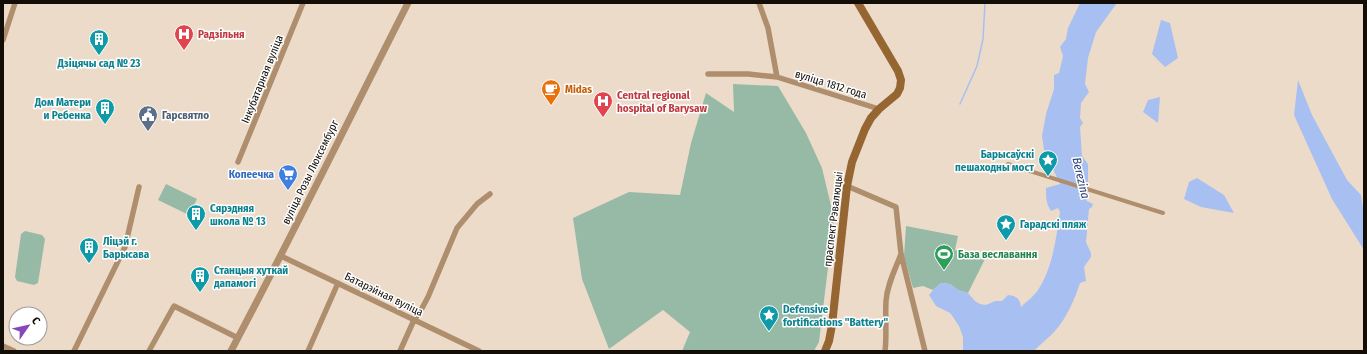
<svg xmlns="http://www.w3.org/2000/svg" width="1367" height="354" font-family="'Fira Sans Condensed',sans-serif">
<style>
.green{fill:#97baa7}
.water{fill:#a7c0f1}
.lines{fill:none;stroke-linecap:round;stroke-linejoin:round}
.stream{stroke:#a7c0f1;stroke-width:1.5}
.pedestrian{stroke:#ae8e6d;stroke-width:4}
.minor{stroke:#ae8e6d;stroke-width:5.5}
.tertiary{stroke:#ae8e6d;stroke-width:7}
.secondary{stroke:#956631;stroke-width:8}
.labels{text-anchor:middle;stroke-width:3;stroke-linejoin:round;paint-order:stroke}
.health-label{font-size:11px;font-weight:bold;fill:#be3a42;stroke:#fff;text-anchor:start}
.culture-label{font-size:11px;font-weight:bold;fill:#0d838f;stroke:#fff;text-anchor:start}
.street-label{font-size:11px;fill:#130d08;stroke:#fff}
.food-label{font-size:11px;font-weight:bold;fill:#c56008;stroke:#fff;text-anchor:start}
.service-label{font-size:11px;font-weight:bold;fill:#4e5e75;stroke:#fff;text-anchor:start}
.shop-label{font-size:11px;font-weight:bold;fill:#366cbe;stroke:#fff;text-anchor:end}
.leisure-label{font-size:11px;font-weight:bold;fill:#27864d;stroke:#fff;text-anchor:start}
.water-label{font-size:12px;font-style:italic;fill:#213c76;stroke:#fff}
</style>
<rect width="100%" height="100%" fill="#eddbca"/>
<path class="green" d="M 733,84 L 778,86 L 806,133 L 822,168 L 834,218 L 819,342 L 814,351 L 682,351 L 690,332 L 663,310 L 609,349 L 582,279 L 573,218 L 629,192 L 680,195 L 691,143 L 706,93 L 734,112 Z
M 166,184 L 197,199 L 189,215 L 158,200 Z
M 906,226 L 958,236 L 955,250 L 985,259 L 968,293 L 958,290 L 950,284 L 941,283 L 933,290 L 923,286 L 913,288 L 904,256 Z
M 25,231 L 42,235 L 45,239 L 38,283 L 34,285 L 17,281 L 15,277 L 21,234 Z"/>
<path class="water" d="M 1080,3 L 1117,3 L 1096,32 L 1088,58 L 1085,84 L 1089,92 L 1081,103 L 1080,118 L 1083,123 L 1080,127 L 1082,156 L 1088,164 L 1088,182 L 1084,185 L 1084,192 L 1087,201 L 1093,204 L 1092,207 L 1089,209 L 1086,242 L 1091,253 L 1091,257 L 1084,267 L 1086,281 L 1080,283 C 1074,301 1067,317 1055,331 C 1049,338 1040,344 1034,351 L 963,351 L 963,337 L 959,326 L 953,317 L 950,313 L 936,306 L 929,295 L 933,290 L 941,283 L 950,284 L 958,290 L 968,293 L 975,301 L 980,304 L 986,305 L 995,301 L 1002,301 L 1008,295 C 1017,296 1020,299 1021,307 C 1026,302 1034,296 1038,290 C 1053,267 1056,238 1060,212 L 1058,208 L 1051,211 C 1046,204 1046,197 1046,188 L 1060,184 L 1044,150 L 1042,136 L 1046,114 L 1054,89 L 1054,75 L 1059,73 L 1063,56 L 1060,47 L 1066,39 L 1068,28 Z
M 1161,20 L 1170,23 L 1178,58 L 1165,67 L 1152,54 Z
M 1298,80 L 1312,115 L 1347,180 L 1361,195 L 1364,215 L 1364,250 L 1332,199 L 1294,115 Z
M 1160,97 L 1158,123 L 1143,112 L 1148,100 Z
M 1197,178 L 1224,195 L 1234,213 L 1201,207 L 1184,199 L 1189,182 Z"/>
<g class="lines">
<path class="stream" d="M 960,104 L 977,66 L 983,39 L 985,3"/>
<path class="pedestrian" d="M 1008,164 L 1163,213"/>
<path class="minor" d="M 759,3 L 768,28 L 777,77
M 3,40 L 15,3
M 708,74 L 748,74 L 777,77 L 879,109
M 238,162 L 303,3
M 847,186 L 896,207 L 901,254 L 925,351
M 281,256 L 479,351
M 3,346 L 14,351
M 74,351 L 125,247 L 139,187
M 149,351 L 174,306 L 238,338
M 308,351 L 338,283
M 400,351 L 414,320 L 420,312 L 428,297 L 457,228 L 477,204 L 490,194
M 885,351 C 887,335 885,318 886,301 C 887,285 895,270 901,254"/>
<path class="tertiary" d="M 231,351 C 292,236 349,119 408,3"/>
<path class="secondary" d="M 825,351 L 829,341 L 832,325 L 847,186 L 852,162 L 865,129 L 871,118 L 879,109 L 897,94 L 900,88 L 901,80 L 898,71 L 858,3"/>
</g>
<defs>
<symbol id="hospital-pin" viewBox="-11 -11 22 30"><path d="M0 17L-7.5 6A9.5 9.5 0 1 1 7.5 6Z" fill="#e0444e" stroke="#fff"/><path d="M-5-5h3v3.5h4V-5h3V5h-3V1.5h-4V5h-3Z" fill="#fff"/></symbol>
<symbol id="building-pin" viewBox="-11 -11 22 30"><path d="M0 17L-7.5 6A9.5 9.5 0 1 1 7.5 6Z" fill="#0f9aa8" stroke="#fff"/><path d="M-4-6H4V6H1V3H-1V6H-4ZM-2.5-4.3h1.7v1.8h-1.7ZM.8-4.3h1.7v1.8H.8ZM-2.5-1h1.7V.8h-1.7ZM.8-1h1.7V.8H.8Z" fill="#fff"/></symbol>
<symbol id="cafe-pin" viewBox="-11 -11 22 30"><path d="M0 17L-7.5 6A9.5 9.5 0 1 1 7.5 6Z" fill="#e8710a" stroke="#fff"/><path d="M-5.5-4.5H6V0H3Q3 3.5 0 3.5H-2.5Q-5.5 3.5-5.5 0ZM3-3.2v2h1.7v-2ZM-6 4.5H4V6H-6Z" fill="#fff"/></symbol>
<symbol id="civic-pin" viewBox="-11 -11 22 30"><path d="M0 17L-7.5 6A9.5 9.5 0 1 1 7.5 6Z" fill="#5c6f8a" stroke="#fff"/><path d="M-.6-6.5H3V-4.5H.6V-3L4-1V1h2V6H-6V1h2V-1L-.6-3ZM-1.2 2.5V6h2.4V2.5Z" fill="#fff"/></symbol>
<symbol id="sight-pin" viewBox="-11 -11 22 30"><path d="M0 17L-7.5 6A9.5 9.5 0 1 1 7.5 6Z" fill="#0f9aa8" stroke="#fff"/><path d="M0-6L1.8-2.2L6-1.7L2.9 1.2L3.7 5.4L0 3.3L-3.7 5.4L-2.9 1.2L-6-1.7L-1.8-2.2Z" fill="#fff"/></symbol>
<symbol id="supermarket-pin" viewBox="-11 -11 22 30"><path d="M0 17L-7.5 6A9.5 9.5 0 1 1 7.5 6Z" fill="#3f7fe0" stroke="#fff"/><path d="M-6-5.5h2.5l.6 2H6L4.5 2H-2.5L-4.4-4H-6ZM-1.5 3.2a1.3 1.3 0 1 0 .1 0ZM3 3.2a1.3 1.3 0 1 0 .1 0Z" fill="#fff"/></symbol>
<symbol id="stadium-pin" viewBox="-11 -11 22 30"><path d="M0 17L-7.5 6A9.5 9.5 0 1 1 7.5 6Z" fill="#2e9e5b" stroke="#fff"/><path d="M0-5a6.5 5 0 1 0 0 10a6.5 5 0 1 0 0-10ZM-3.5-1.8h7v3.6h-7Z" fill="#fff"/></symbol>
</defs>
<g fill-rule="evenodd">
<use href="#hospital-pin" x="173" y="23" width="22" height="30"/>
<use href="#building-pin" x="88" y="28" width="22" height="30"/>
<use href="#cafe-pin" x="540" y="78" width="22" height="30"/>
<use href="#hospital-pin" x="592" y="90" width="22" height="30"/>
<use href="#building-pin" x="94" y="97" width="22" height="30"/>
<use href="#civic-pin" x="137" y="104" width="22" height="30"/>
<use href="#sight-pin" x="1037" y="149" width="22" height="30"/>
<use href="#supermarket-pin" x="277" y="163" width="22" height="30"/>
<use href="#building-pin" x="185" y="203" width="22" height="30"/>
<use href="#sight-pin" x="995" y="213" width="22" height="30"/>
<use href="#building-pin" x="78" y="236" width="22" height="30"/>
<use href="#stadium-pin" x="933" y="243" width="22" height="30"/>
<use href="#building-pin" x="189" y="265" width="22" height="30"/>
<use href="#sight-pin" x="758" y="304" width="22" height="30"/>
</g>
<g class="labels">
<g class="health-label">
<text x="198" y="38">Радзільня</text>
<text x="617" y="99">Central regional<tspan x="617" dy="13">hospital of Barysaw</tspan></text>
</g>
<g class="culture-label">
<text x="99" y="67" text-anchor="middle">Дзіцячы сад № 23</text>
<text x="91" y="106" text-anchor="end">Дом Матери<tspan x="91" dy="13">и Ребенка</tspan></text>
<text x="1034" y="158" text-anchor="end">Барысаўскі<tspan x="1034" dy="13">пешаходны мост</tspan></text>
<text x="210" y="212">Сярэдняя<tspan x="210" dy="13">школа № 13</tspan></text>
<text x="1020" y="228">Гарадскі пляж</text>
<text x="103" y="245">Ліцэй г.<tspan x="103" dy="13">Барысава</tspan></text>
<text x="214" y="274">Станцыя хуткай<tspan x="214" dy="13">дапамогі</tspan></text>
<text x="783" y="313">Defensive<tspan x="783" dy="13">fortifications "Battery"</tspan></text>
</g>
<g class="street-label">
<text transform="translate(262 79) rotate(-68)" y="4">Інкубатарная вуліца</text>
<text transform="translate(831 84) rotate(17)" y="4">вуліца 1812 года</text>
<text transform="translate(310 172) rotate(-64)" y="4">вуліца Розы Люксембург</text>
<text transform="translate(833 219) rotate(-83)" y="4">праспект Рэвалюцыі</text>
<text transform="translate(384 294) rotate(26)" y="4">Батарэйная вуліца</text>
</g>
<g class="food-label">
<text x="565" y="93">Midas</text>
</g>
<g class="service-label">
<text x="162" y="119">Гарсвятло</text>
</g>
<g class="shop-label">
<text x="274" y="178">Копеечка</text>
</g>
<g class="leisure-label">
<text x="958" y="258">База веславання</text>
</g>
<g class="water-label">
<text transform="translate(1081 178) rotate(77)" y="4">Berezina</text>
</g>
</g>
<rect width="1367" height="354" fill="none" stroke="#130d08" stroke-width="8"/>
<g transform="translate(28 326) rotate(56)"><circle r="19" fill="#ffffff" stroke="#a19e9c"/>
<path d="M0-3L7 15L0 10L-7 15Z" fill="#8646bc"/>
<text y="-6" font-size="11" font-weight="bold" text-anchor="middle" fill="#130d08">С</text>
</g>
</svg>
